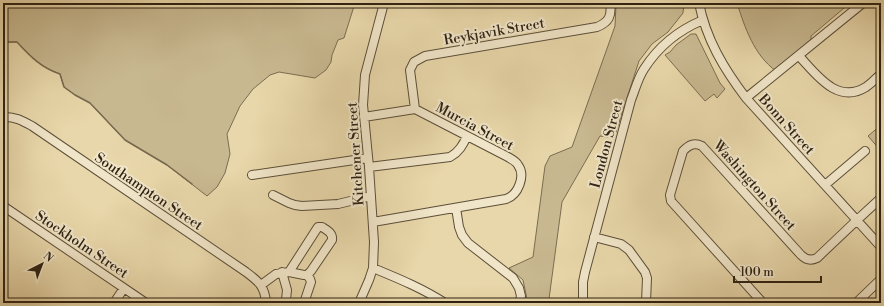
<svg xmlns="http://www.w3.org/2000/svg" width="884" height="306" font-family="'Libre Bodoni',serif">
<style>
.green{fill:#c8b890;stroke:#7b6d52}
.lines{fill:none;stroke-linecap:round;stroke-linejoin:round}
.stream{stroke:#78694f;stroke-width:1.5}
.minor-casing{stroke:#5c4f39;stroke-width:10}
.minor{stroke:#f0e5c8;stroke-width:8}
.labels{text-anchor:middle;stroke-width:4;stroke-linejoin:round;paint-order:stroke}
.street-label{font-size:14px;fill:#2e2213;stroke:#f0e5c8}
</style>
<rect width="100%" height="100%" fill="#e8d7aa"/>
<filter id="stains"><feTurbulence type="fractalNoise" baseFrequency=".005" numOctaves="4"/><feColorMatrix values="0 0 0 0 .2 0 0 0 0 .09 0 0 0 0 .02 0 0 0 .5 -.17"/></filter>
<radialGradient id="worn" r=".72"><stop offset=".6" stop-color="#630" stop-opacity="0"/><stop offset="1" stop-color="#630" stop-opacity=".3"/></radialGradient>
<path class="green" d="M 3,3 L 355,3 L 344,38 L 338,40 L 332,55 L 331,62 L 326,70 L 315,78 L 279,72 L 270,75 L 253,89 L 240,106 L 227,134 L 230,154 L 225,173 L 217,187 L 207,196 L 167,165 L 125,140 L 90,103 L 75,95 L 64,87 L 60,74 C 40,67 31,56 17,42 L 3,42 Z
M 621,3 L 684,3 L 683,13 L 668,32 L 652,44 L 639,61 L 614,138 L 600,136 L 562,202 L 549,299 L 560,303 L 526,303 L 527,299 L 523,280 L 509,268 L 533,257 L 545,166 L 550,156 L 572,147 L 615,26 L 616,5 Z
M 737,3 L 850,3 L 811,36 L 811,41 L 776,71 C 754,55 745,28 737,3 Z
M 691,34 L 696,34 L 720,83 L 725,89 L 717,98 L 714,94 L 705,101 L 665,55 L 670,52 L 676,45 Z
M 881,125 L 881,151 L 868,136 Z"/>
<g class="lines">
<path class="stream" d="M 3,42 L 17,42 C 30,56 41,68 60,74 L 64,87 L 75,95 L 90,103 L 125,140 L 167,165 L 192,184"/>
<defs>
<path id="minor" d="M 699,3 C 706,39 724,69 746,98 L 881,247
M 799,56 C 816,74 837,105 866,87 C 872,83 876,78 881,74
M 746,98 L 863,3
M 415,109 L 410,70 L 414,62 L 425,56 L 597,27 C 609,22 612,16 610,3
M 3,117 C 14,116 23,121 32,126 L 246,272 C 258,281 265,286 266,303
M 364,117 L 415,109 L 508,157 C 511,159 516,161 518,165 C 526,176 518,195 506,199 L 373,222
M 369,167 L 450,157 C 459,152 463,145 467,136
M 252,175 L 368,158
M 825,185 L 865,151
M 273,195 L 289,203 L 295,205 L 302,206 L 338,204 L 371,196
M 3,206 L 146,303
M 456,208 L 459,227 L 462,235 L 468,243 L 513,278 L 519,288 L 521,296 L 519,303
M 594,237 L 621,244 L 629,250 L 645,272 L 647,278 L 646,303
M 373,268 C 397,278 422,288 445,303
M 282,272 L 287,290 L 286,300 L 288,303
M 261,285 L 276,274 L 289,272 L 304,275 L 307,275 L 311,271 L 332,240 C 333,233 327,230 322,227 L 318,227 L 289,272
M 114,303 L 124,288
M 304,303 L 311,282 L 310,279 L 307,275
M 359,303 L 369,280 L 373,268 L 374,242 L 369,167 L 363,105 L 365,75 L 384,3
M 583,303 L 583,282 L 585,272 L 631,100 C 635,90 638,78 644,69 C 658,47 679,30 703,20
M 763,303 L 671,201 L 670,195 L 683,151 C 689,145 694,142 702,146 L 801,255 C 806,260 811,261 817,258 L 857,220 L 881,198
M 856,303 L 881,279"/>
</defs>
<use href="#minor" class="minor-casing"/>
<use href="#minor" class="minor"/>
</g>
<g class="labels">
<g class="street-label">
<text transform="translate(494 31) rotate(-10)" y="5">Reykjavik Street</text>
<text transform="translate(787 124) rotate(48)" y="5">Bonn Street</text>
<text transform="translate(475 126) rotate(28)" y="5">Murcia Street</text>
<text transform="translate(606 144) rotate(-75)" y="5">London Street</text>
<text transform="translate(355 154) rotate(-94)" y="5">Kitchener Street</text>
<text transform="translate(755 185) rotate(48)" y="5">Washington Street</text>
<text transform="translate(149 191) rotate(34)" y="5">Southampton Street</text>
<text transform="translate(82 244) rotate(34)" y="5">Stockholm Street</text>
</g>
</g>
<rect width="884" height="306" fill="none" stroke="#e8d7aa" stroke-width="16"/>
<rect x="4" y="4" width="876" height="298" fill="none" stroke="#2e2213" stroke-width="2"/>
<rect x="8" y="8" width="868" height="290" fill="none" stroke="#2e2213"/>
<g transform="translate(42 264) rotate(42)" stroke="#f0e5c8" stroke-width="3" paint-order="stroke">
<path d="M0-3L7 15L0 10L-7 15Z" fill="#2e2213"/>
<text y="-6" font-size="11" font-weight="bold" text-anchor="middle" fill="#2e2213">N</text>
</g>
<path d="M734 276v6h87v-6" fill="none" stroke="#2e2213" stroke-width="2"/>
<text x="740" y="276" font-size="12" fill="#2e2213" stroke="#f0e5c8" stroke-width="3" paint-order="stroke">100 m</text>
<rect width="100%" height="100%" filter="url(#stains)"/>
<rect width="100%" height="100%" fill="url(#worn)"/>
</svg>
